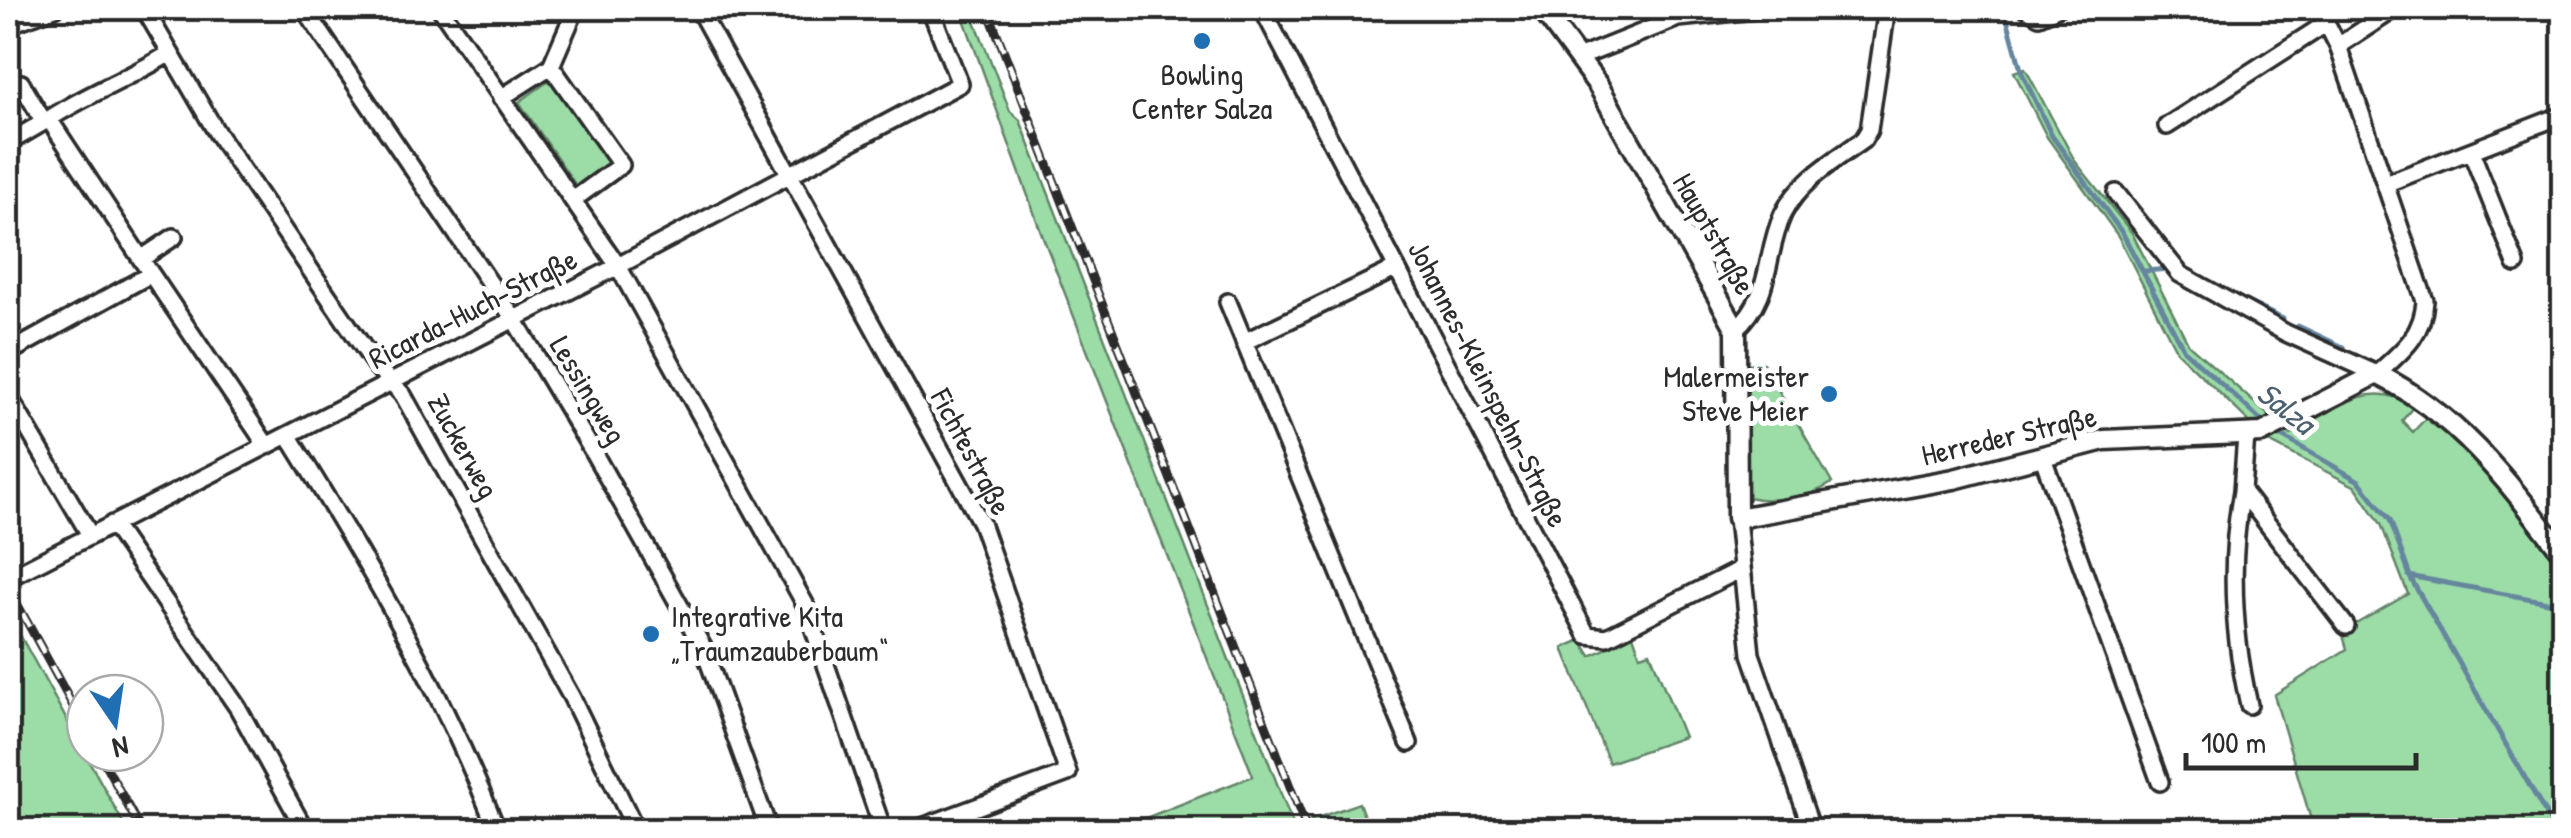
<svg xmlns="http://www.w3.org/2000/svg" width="2571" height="838" font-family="'Patrick Hand',sans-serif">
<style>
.green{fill:#9bdca7;stroke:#638469;stroke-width:2.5}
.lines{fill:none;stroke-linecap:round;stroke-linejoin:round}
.stream{stroke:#66869e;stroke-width:5}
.minor-casing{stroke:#2b2b2b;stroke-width:22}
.tertiary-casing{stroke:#2b2b2b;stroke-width:25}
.minor{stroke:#fff;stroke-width:15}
.tertiary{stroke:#fff;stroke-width:18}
.rail-casing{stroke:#2b2b2b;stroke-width:9}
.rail{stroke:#fff;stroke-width:5;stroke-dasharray:15;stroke-linecap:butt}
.poi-dot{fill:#1f6fb2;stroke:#fff;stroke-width:4}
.labels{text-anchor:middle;stroke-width:10;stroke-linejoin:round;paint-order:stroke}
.poi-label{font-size:30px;fill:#2b2b2b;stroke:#fff}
.street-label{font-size:30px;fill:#2b2b2b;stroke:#fff}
.water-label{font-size:32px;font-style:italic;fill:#4d606e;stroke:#fff}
</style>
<rect width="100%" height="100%" fill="#fff"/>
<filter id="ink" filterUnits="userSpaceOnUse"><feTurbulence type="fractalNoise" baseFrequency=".01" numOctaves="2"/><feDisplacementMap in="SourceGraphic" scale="20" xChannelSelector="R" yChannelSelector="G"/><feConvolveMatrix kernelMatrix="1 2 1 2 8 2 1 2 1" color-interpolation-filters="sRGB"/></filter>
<g filter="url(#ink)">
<path class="green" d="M 960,8 L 970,8 L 1010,111 L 1020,120 L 1295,830 L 1115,830 L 1253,776 L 1041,232 Z
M 2025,68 L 2075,161 L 2132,233 L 2189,345 L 2291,435 C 2328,412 2371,375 2413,407 L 2402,421 L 2413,432 L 2427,417 C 2477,456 2542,519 2563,578 L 2563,830 L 2314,830 L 2274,695 L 2347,649 L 2342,632 L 2408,594 L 2381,524 L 2356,487 L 2271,443 L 2177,352 L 2118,236 L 2047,137 L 2014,72 Z
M 550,80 L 610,164 L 577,187 L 519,102 Z
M 1763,363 L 1832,483 C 1808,499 1775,503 1747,497 L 1747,364 Z
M 8,613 L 127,830 L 8,830 Z
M 1633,635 L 1640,655 L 1650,652 L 1684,737 L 1609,763 L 1563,648 L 1581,640 L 1591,656 Z
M 1359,803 L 1369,830 L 1315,830 L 1311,820 Z"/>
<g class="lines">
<path class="stream" d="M 2004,8 L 2022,73 L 2052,136 L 2123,234 L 2184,350 L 2265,424
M 2145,271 L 2169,269
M 2231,294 L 2283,319
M 2298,326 L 2343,347
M 2273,431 L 2359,481 L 2390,520 L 2411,579 L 2555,830
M 2409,576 L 2564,605"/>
<defs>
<path id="minor" d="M 144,8 L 217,133 L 376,366 L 403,395 L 572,698 L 636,830
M 304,8 L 514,319 L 592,450 L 704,649 L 769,830
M 440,8 L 618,266 L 805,604 L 883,830
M 698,8 L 981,523 L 1068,773 L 914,830
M 1262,8 L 1587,635 L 1607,637 L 1739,570
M 2026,8 L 2039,16 L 2057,8
M 8,25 L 55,8
M 2338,46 L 2396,8
M 1578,58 L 1678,18 L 1774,8
M 551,66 L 576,8
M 21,83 L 44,122
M 501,98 L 551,66 L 621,165 L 573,200
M 49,119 C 88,93 131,78 170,53
M 2167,126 L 2327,23
M 8,143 L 49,119 L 151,274
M 2471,151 L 2516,264
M 2385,184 L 2555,118
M 2116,193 L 2180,274 L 2286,333 L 2377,374 C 2401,352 2423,336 2425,301 L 2338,46 L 2319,8
M 141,259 L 174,237
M 1228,302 L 1409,743
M 1736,329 C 1773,296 1764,255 1783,214 C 1800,180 1834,161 1863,140 L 1869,130 L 1887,8
M 1244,342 L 1397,268
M 8,353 L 151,274 L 267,446
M 8,395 L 90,535
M 288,435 C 370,567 440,685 497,830
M 2246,435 L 2242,491 L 2346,626
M 2042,455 L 2160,782
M 2242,491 C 2229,562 2233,635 2249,705
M 1737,518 L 1751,654 L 1812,830
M 112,524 L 238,708 L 305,830
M 8,578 L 618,266 L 960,84 L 930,8"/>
<path id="tertiary" d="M 1541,8 L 1598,85 L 1736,329 L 1737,518 L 1954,479 L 2104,440 L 2262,433 L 2377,374 C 2459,415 2509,483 2564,555"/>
</defs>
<use href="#minor" class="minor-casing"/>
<use href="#tertiary" class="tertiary-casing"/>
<use href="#minor" class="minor"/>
<use href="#tertiary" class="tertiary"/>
<defs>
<path id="rail" d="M 987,8 L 1307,830
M 8,587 L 85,728
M 99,753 L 141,830"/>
</defs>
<use href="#rail" class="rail-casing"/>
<use href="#rail" class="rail"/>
</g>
</g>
<g class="poi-dot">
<circle cx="1202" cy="41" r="10"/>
<circle cx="1829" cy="394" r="10"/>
<circle cx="651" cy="634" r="10"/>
</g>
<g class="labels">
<g class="poi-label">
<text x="1202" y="85">Bowling<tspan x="1202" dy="34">Center Salza</tspan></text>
<text x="1809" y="387" text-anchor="end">Malermeister<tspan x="1809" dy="34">Steve Meier</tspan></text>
<text x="671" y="627" text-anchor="start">Integrative Kita<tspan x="671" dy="34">„Traumzauberbaum“</tspan></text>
</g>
<g class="street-label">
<text transform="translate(1714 234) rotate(60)" y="10">Hauptstraße</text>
<text transform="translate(473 309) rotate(-27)" y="10">Ricarda-Huch-Straße</text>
<text transform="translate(1488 384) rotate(63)" y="10">Johannes-Kleinspehn-Straße</text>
<text transform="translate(588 390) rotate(59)" y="10">Lessingweg</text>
<text transform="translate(2009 436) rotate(-13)" y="10">Herreder Straße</text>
<text transform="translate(463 446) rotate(61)" y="10">Zuckerweg</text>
<text transform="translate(971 452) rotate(62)" y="10">Fichtestraße</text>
</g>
<g class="water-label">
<text transform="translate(2286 408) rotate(38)" y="11">Salza</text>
</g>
</g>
<rect width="2571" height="838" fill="none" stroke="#fff" stroke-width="40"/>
<rect x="20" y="20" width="2531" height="798" fill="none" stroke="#2b2b2b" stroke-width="4" filter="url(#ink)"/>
<g transform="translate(115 723) rotate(167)"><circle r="48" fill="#ffffff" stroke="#aaaaaa" stroke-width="2.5"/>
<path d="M0-8L18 38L0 25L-18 38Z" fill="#1f6fb2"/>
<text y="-15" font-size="28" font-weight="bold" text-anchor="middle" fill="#2b2b2b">N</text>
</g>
<path d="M2186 753v15h230v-15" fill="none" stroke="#2b2b2b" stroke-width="5"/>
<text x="2201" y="753" font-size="30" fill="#2b2b2b" stroke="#ffffff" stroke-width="8" paint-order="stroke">100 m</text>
</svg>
